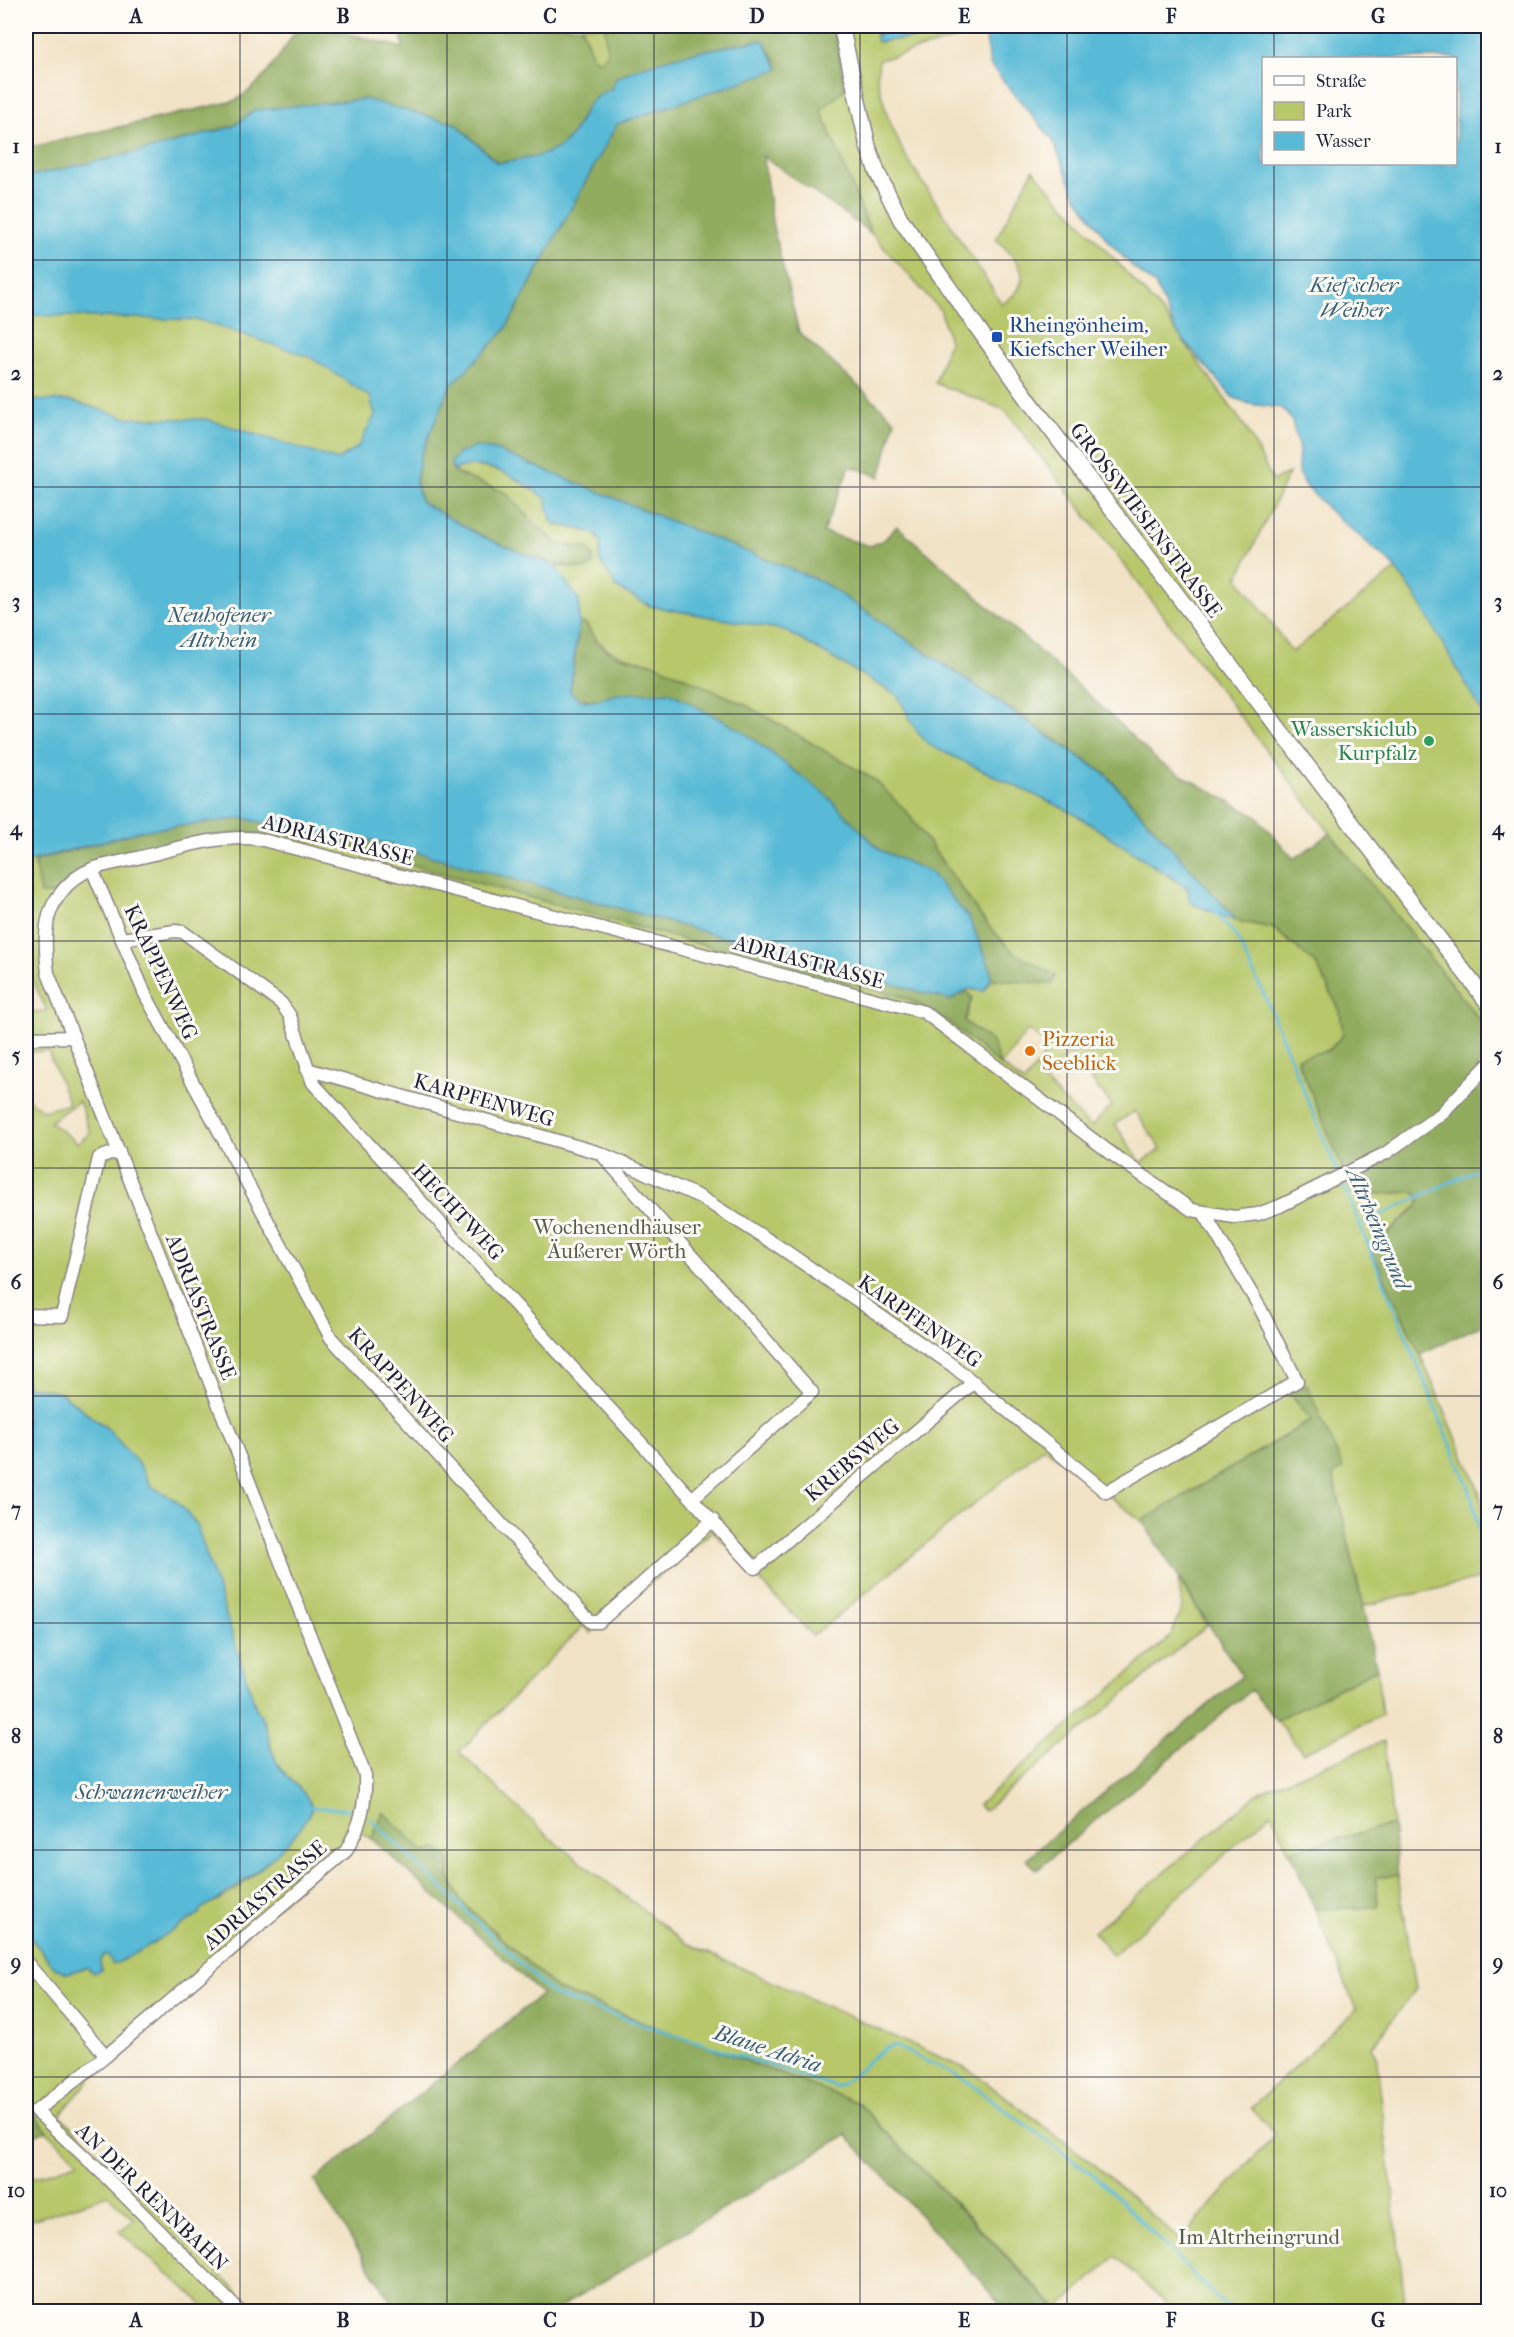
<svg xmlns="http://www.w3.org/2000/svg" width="1514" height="2337" font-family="'IM FELL French Canon',serif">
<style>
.green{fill:#b7c76a;stroke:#6c7452;stroke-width:1.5;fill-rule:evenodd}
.forest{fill:#91ac5e;stroke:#5a674c;stroke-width:1.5}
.water{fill:#58bad6;stroke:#3d6e88;stroke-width:1.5;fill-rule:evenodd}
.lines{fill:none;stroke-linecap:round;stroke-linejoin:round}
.stream{stroke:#58bad6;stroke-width:3}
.minor-casing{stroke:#8a8280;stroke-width:15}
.tertiary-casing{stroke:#8a8280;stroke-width:18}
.minor{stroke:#fff;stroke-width:12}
.tertiary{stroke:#fff;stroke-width:15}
.grid{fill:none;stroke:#22223b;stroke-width:1.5;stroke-opacity:0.55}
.transit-dot{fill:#1a4fb4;stroke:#fdfcf7;stroke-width:2}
.leisure-dot{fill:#2e9e5b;stroke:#fdfcf7;stroke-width:2}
.food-dot{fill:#e8710a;stroke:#fdfcf7;stroke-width:2}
.labels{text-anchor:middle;stroke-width:6;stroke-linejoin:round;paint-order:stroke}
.transit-label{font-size:21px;fill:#164399;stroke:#fdfcf7;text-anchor:start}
.street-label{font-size:21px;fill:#22223b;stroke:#fdfcf7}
.leisure-label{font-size:21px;fill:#27864d;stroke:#fdfcf7;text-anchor:end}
.food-label{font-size:21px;fill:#c56008;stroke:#fdfcf7;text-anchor:start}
.park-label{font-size:21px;fill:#565c4b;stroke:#fdfcf7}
.water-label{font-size:22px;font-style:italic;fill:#385f79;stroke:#fdfcf7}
.neatline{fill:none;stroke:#22223b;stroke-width:2}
.grid-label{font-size:20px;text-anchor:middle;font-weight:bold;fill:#22223b}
</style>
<rect width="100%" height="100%" fill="#fdfcf7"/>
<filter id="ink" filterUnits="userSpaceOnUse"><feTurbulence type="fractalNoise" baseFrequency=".0167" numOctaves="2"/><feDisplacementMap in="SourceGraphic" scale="12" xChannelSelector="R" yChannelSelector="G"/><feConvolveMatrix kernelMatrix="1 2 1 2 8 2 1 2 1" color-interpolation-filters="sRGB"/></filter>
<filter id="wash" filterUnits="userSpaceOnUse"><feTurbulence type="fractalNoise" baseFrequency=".008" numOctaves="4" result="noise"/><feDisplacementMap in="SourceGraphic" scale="24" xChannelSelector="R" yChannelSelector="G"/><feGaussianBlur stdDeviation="1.35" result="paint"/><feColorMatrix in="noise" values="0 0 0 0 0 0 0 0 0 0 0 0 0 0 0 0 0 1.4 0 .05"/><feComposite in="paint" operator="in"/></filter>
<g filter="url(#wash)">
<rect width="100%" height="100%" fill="#f1e2c5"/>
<path class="green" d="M 581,26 L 605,26 L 608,55 L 599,61 L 593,58 Z
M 833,26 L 875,26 L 877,42 C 893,40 910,39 925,36 C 943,31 969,17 985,31 L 879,60 L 877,78 L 887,115 L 903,152 L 1002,304 C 1038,281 1019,261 996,239 L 1033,170 L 1164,314 L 1246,428 L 1273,481 L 1289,473 L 1238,578 L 1292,652 L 1396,569 L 1414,593 L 1488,723 L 1488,1030 L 1330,833 L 1005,410 L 935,383 L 949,342 L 941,311 L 871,233 L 821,110 L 845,89 Z
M 26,265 L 413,349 L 358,447 L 338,460 L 287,445 L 26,530 Z
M 465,466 C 499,465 520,480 546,498 L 551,520 L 555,524 L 591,532 L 597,536 L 601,543 L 599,559 L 617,588 L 650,606 L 784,630 L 897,695 L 918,733 L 931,746 L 1075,814 L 1188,889 L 1190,903 L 1237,921 L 1273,928 L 1316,964 L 1340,1011 L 1343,1035 L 1329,1050 L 1297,1059 L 1357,1195 L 1413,1192 L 1420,1196 L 1418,1205 L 1373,1246 L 1373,1253 L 1420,1354 L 1478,1488 L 1488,1527 L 1488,1577 L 1363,1606 L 1333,1474 L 1312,1419 L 1142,1521 L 1044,1447 L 813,1636 L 713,1531 L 591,1633 L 583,1626 L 459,1752 L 549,1837 L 686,1943 L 971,2071 L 1094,2164 L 1180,2240 L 1275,2134 L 1251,2108 L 1356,2009 L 1315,1909 L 1378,1907 L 1376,1877 L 1398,1876 L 1416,1989 L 1372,2047 L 1376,2054 L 1406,2311 L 1172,2311 L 1173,2309 L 1115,2256 L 1058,2309 L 858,2103 L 558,1990 L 461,1901 L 450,1878 L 449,1858 L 424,1853 L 383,1812 L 372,1839 L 361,1832 L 108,2058 L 60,2115 L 257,2311 L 209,2311 C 182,2282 148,2260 119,2231 L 134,2220 L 108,2195 L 26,2222 L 26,2180 L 79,2162 L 47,2131 L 32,2111 L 26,2113 L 26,1932 L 55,1968 L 68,1973 L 87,1967 L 93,1973 L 101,1970 L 100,1960 L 103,1955 L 108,1955 L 114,1964 C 145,1949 171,1928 200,1909 C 209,1904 220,1900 229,1894 C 250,1880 304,1831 312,1807 L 310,1802 C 300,1791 287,1779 279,1766 C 267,1748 269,1724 256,1708 L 177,1501 L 151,1486 L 141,1467 L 109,1430 L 62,1393 L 26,1386 L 26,1097 L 43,1111 L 69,1104 L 48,1051 L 26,1052 L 26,1012 L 47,1011 L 31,976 L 28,929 L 26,929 L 26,862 L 34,861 L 40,893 L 104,859 L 189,839 L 244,833 L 288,836 L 329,844 L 345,844 L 388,858 L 681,939 L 907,998 L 947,1021 L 999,1064 L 992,1042 L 964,1021 L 972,998 L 966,991 L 969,989 L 984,991 L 991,979 L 1052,984 L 1055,976 L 1014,953 L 986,923 L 906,811 L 655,664 C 622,656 604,656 586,624 L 579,623 L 579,600 L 555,566 L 586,569 L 588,548 L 558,544 L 536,525 L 506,493 L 455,473 L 457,468 ZM 1028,1030 L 1050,1047 L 1024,1083 L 1001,1065 ZM 1070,1054 L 1112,1105 L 1091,1127 L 1041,1078 ZM 79,1101 L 90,1133 L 78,1143 L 50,1122 ZM 1135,1111 L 1161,1149 L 1141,1163 L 1115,1124 Z
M 1178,1578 L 1207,1625 L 984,1811 L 978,1805 L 1171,1636 L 1182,1607 Z
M 1377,1669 L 1382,1715 L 1303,1753 L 1276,1720 Z
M 1384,1741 L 1393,1825 L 1289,1851 L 1271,1813 L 1113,1955 L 1093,1932 L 1261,1791 Z"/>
<path class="forest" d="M 299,26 L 320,26 L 403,48 L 401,26 L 581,26 L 593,58 L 599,61 L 607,55 L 605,26 L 833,26 L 845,89 L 821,110 L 871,233 L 763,156 L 773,227 L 799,332 L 895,420 L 880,477 L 850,466 L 823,532 L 870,546 L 884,540 L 897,526 L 1089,695 L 1160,763 L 1256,816 L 1294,859 L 1330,833 L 1488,1030 L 1488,1055 L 1478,1068 L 1488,1080 L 1488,1322 L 1420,1354 L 1373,1253 L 1373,1246 L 1418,1206 L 1420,1196 L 1413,1192 L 1357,1195 L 1352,1192 L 1297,1058 L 1329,1050 L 1343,1035 L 1340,1011 L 1316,964 L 1273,928 L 1237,921 L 1106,774 L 822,582 L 495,450 L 451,467 L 455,473 L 506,493 L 536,525 L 558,544 L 588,548 L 593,556 L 593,564 L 586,569 C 526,563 473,532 421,502 L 416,482 L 420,457 L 450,386 L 505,330 L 617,124 L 778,69 L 776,60 L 763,40 C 713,49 662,55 616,78 L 612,88 C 584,101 587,112 571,136 C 555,158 522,160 498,163 L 456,124 L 255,110 L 234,126 L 156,148 L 26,177 L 26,148 L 234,101 C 265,84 280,54 299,26 Z
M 875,26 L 901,26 L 876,36 Z
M 579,623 L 586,624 L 597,643 L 615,655 L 655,664 L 746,705 L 875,780 L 906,811 L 986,923 L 1014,953 L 1055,975 L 1052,984 L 991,979 L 990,970 L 969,918 L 930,872 L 880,850 L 825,794 L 618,694 C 600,699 586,705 570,692 Z
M 243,818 L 326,838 L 335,835 L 380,842 L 950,1000 L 966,991 L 972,998 L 964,1021 L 992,1042 L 1000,1065 L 947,1021 L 907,998 L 681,939 L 387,858 L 345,844 L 329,844 L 288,836 L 244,833 L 189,839 L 104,859 L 82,869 L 55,894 L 40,894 L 34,861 L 140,831 Z
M 1307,1385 L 1343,1468 L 1333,1475 L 1377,1669 L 1276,1720 L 1251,1690 L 1037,1870 L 1026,1859 L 1242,1676 L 1142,1521 L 1312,1420 L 1288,1392 Z
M 383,1812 L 424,1852 L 437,1849 L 449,1858 L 450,1878 L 461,1901 L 558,1990 L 858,2103 L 1058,2311 L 1008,2311 L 846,2135 L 554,2311 L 398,2311 L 314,2181 L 542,1994 L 372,1839 Z
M 1393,1825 L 1398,1876 L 1376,1877 L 1378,1907 L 1315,1909 L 1289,1851 Z
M 31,2111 L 47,2131 L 26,2139 L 26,2113 Z"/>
<path class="water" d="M 901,26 L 961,26 L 924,36 L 877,42 L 876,36 Z
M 977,26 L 1488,26 L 1488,723 L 1414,593 L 1390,562 L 1331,512 L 1303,483 L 1298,469 L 1299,449 L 1292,421 L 1282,408 L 1249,404 L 1232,397 L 1176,331 L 1156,286 L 1135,269 L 1108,241 L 1076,196 L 1052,139 L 990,65 L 985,31 ZM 1264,58 L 1456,58 L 1456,164 L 1264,164 Z
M 763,40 L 779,69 L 617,124 L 505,330 L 450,387 L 420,457 L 416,482 L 421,502 L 483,537 L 555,566 L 579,600 L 579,623 L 570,692 L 580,700 L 593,701 L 618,694 L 669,692 L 741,730 L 825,794 L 880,850 L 930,872 L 969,918 L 991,970 L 991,979 L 984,991 L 969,989 L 950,1000 L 380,842 L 335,835 L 326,838 L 243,818 L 140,831 L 26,862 L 26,400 L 72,401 L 128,418 L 206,419 L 338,460 L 358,447 L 375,415 L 370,397 L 310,357 L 199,320 L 26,315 L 26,177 L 156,148 L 234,126 L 255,110 L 365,99 L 456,124 L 497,163 C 522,160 555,157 571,136 C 588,111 582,102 612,88 L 616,78 C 662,55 713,49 763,40 Z
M 475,447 L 495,450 L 822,582 L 1106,775 L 1237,921 L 1190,903 L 1188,888 L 1075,814 L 931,746 L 918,733 L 897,695 L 784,630 L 650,606 L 617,588 L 599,559 L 601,543 L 597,536 L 591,532 L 555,524 L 551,520 L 546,498 C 521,481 491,459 458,468 L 455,473 L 451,462 L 459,453 Z
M 26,1386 L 61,1393 L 109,1430 L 141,1467 L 151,1486 L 177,1501 L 197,1525 L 256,1708 C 269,1724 267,1748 279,1766 C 288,1780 307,1791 312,1807 C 300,1842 233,1892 201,1909 L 199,1914 L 145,1948 L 113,1965 L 108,1955 L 103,1955 L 100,1960 L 101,1970 L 93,1973 L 87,1967 L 68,1973 L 55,1968 L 26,1932 Z"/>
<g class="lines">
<path class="stream" d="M 1216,913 L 1236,936 L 1266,999 L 1338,1173
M 1341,1179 L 1470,1491 L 1488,1566
M 1360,1225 L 1488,1164
M 312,1807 L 354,1810
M 371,1819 L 553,1995 L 836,2087 C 858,2078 871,2050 895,2046 L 964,2079 L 1101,2181 L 1231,2312"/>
</g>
</g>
<g filter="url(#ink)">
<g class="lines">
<defs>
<path id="minor" d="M 92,869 L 145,994 L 331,1338 L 591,1622 L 599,1622 L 713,1520
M 122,939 L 175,931 L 183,932 L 281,1003 L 290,1016 L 313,1083 L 755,1568 L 974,1382
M 26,1038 L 74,1037
M 307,1069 L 600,1153 L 700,1197 L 781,1248 L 952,1365 L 1106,1492 L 1297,1381 L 1260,1308 L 1204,1213
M 604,1157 L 812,1392 L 694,1497
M 26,1315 L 62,1316 L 99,1158 L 119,1151
M 26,1962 L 106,2056
M 240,2312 L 103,2174 L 36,2111 L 106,2056 L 346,1851 C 361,1825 366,1804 365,1775 L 48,973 C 45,948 42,916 60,894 C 68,883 79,874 92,869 C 106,864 122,862 137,858 C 176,849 219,834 259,839 L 924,1012 L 1112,1154 L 1192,1210 L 1234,1217 L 1258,1214 L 1280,1206 L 1386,1153 L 1441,1114 L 1488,1065"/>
<path id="tertiary" d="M 841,26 L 868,146 L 877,172 L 901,220 L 1030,402 L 1488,1003"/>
</defs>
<use href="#minor" class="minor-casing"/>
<use href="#tertiary" class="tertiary-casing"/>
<use href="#minor" class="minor"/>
<use href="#tertiary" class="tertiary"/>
</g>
</g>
<path class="grid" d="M 240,26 L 240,2312M 447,26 L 447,2312M 654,26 L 654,2312M 860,26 L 860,2312M 1067,26 L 1067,2312M 1274,26 L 1274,58M 1274,164 L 1274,2312M 26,260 L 1488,260M 26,487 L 1488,487M 26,714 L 1488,714M 26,941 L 1488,941M 26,1168 L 1488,1168M 26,1396 L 1488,1396M 26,1623 L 1488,1623M 26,1850 L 1488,1850M 26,2077 L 1488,2077"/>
<rect class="transit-dot" x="991" y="331" width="12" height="12" rx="3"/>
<circle class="leisure-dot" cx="1429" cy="741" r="6"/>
<circle class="food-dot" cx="1030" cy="1051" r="6"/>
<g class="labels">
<g class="transit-label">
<text x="1009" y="332">Rheingönheim,<tspan x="1009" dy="24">Kiefscher Weiher</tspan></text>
</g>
<g class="street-label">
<text transform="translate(1146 520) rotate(53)" y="7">GROSSWIESENSTRASSE</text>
<text transform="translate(338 840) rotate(14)" y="7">ADRIASTRASSE</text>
<text transform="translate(809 962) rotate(15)" y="7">ADRIASTRASSE</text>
<text transform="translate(161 972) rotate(65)" y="7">KRAPPENWEG</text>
<text transform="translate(484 1100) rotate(16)" y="7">KARPFENWEG</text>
<text transform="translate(458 1212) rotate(47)" y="7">HECHTWEG</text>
<text transform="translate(201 1307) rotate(68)" y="7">ADRIASTRASSE</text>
<text transform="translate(920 1321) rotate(35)" y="7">KARPFENWEG</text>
<text transform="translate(401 1385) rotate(48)" y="7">KRAPPENWEG</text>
<text transform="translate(852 1460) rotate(-40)" y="7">KREBSWEG</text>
<text transform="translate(265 1895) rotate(-41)" y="7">ADRIASTRASSE</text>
<text transform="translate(152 2197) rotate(44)" y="7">AN DER RENNBAHN</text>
</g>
<g class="leisure-label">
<text x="1417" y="736">Wasserskiclub<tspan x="1417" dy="24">Kurpfalz</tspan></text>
</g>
<g class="food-label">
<text x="1042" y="1046">Pizzeria<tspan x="1042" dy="24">Seeblick</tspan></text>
</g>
<g class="park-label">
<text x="617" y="1234">Wochenendhäuser<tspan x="617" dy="24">Äußerer Wörth</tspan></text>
<text x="1259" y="2244">Im Altrheingrund</text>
</g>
<g class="water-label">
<text x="1354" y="292">Kief'scher<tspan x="1354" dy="25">Weiher</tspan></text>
<text x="219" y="622">Neuhofener<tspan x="219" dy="25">Altrhein</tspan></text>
<text transform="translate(1379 1228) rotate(67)" y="8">Altrheingrund</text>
<text x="151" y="1799">Schwanenweiher</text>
<text transform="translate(768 2048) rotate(18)" y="8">Blaue Adria</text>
</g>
</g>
<rect width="1514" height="2337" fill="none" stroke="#fdfcf7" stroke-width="66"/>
<rect x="1262" y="57" width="195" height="108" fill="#fdfcf7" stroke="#a5a5ac" stroke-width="1.5"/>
<rect x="1274" y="76" width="30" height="9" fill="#ffffff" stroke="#a5a5ac" stroke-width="1.5"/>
<text x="1316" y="87" font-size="18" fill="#22223b">Straße</text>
<rect x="1274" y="102" width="30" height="18" fill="#b7c76a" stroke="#a5a5ac" stroke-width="1.5"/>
<text x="1316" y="117" font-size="18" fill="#22223b">Park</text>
<rect x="1274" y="132" width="30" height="18" fill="#58bad6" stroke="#a5a5ac" stroke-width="1.5"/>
<text x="1316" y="147" font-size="18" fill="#22223b">Wasser</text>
<rect x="33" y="33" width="1448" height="2271" class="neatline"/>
<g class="grid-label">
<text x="136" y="23">A</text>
<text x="343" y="23">B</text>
<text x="550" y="23">C</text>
<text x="757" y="23">D</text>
<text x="964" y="23">E</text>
<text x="1171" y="23">F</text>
<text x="1378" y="23">G</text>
<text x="16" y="153">1</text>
<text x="1498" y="153">1</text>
<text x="16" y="380">2</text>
<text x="1498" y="380">2</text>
<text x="16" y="608">3</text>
<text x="1498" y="608">3</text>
<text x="16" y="835">4</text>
<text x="1498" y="835">4</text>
<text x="16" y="1062">5</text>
<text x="1498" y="1062">5</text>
<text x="16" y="1289">6</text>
<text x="1498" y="1289">6</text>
<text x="16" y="1516">7</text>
<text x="1498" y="1516">7</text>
<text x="16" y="1743">8</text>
<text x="1498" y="1743">8</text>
<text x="16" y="1970">9</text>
<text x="1498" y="1970">9</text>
<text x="16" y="2197">10</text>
<text x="1498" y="2197">10</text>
<text x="136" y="2327">A</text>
<text x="343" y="2327">B</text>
<text x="550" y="2327">C</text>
<text x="757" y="2327">D</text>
<text x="964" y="2327">E</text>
<text x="1171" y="2327">F</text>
<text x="1378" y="2327">G</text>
</g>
</svg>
